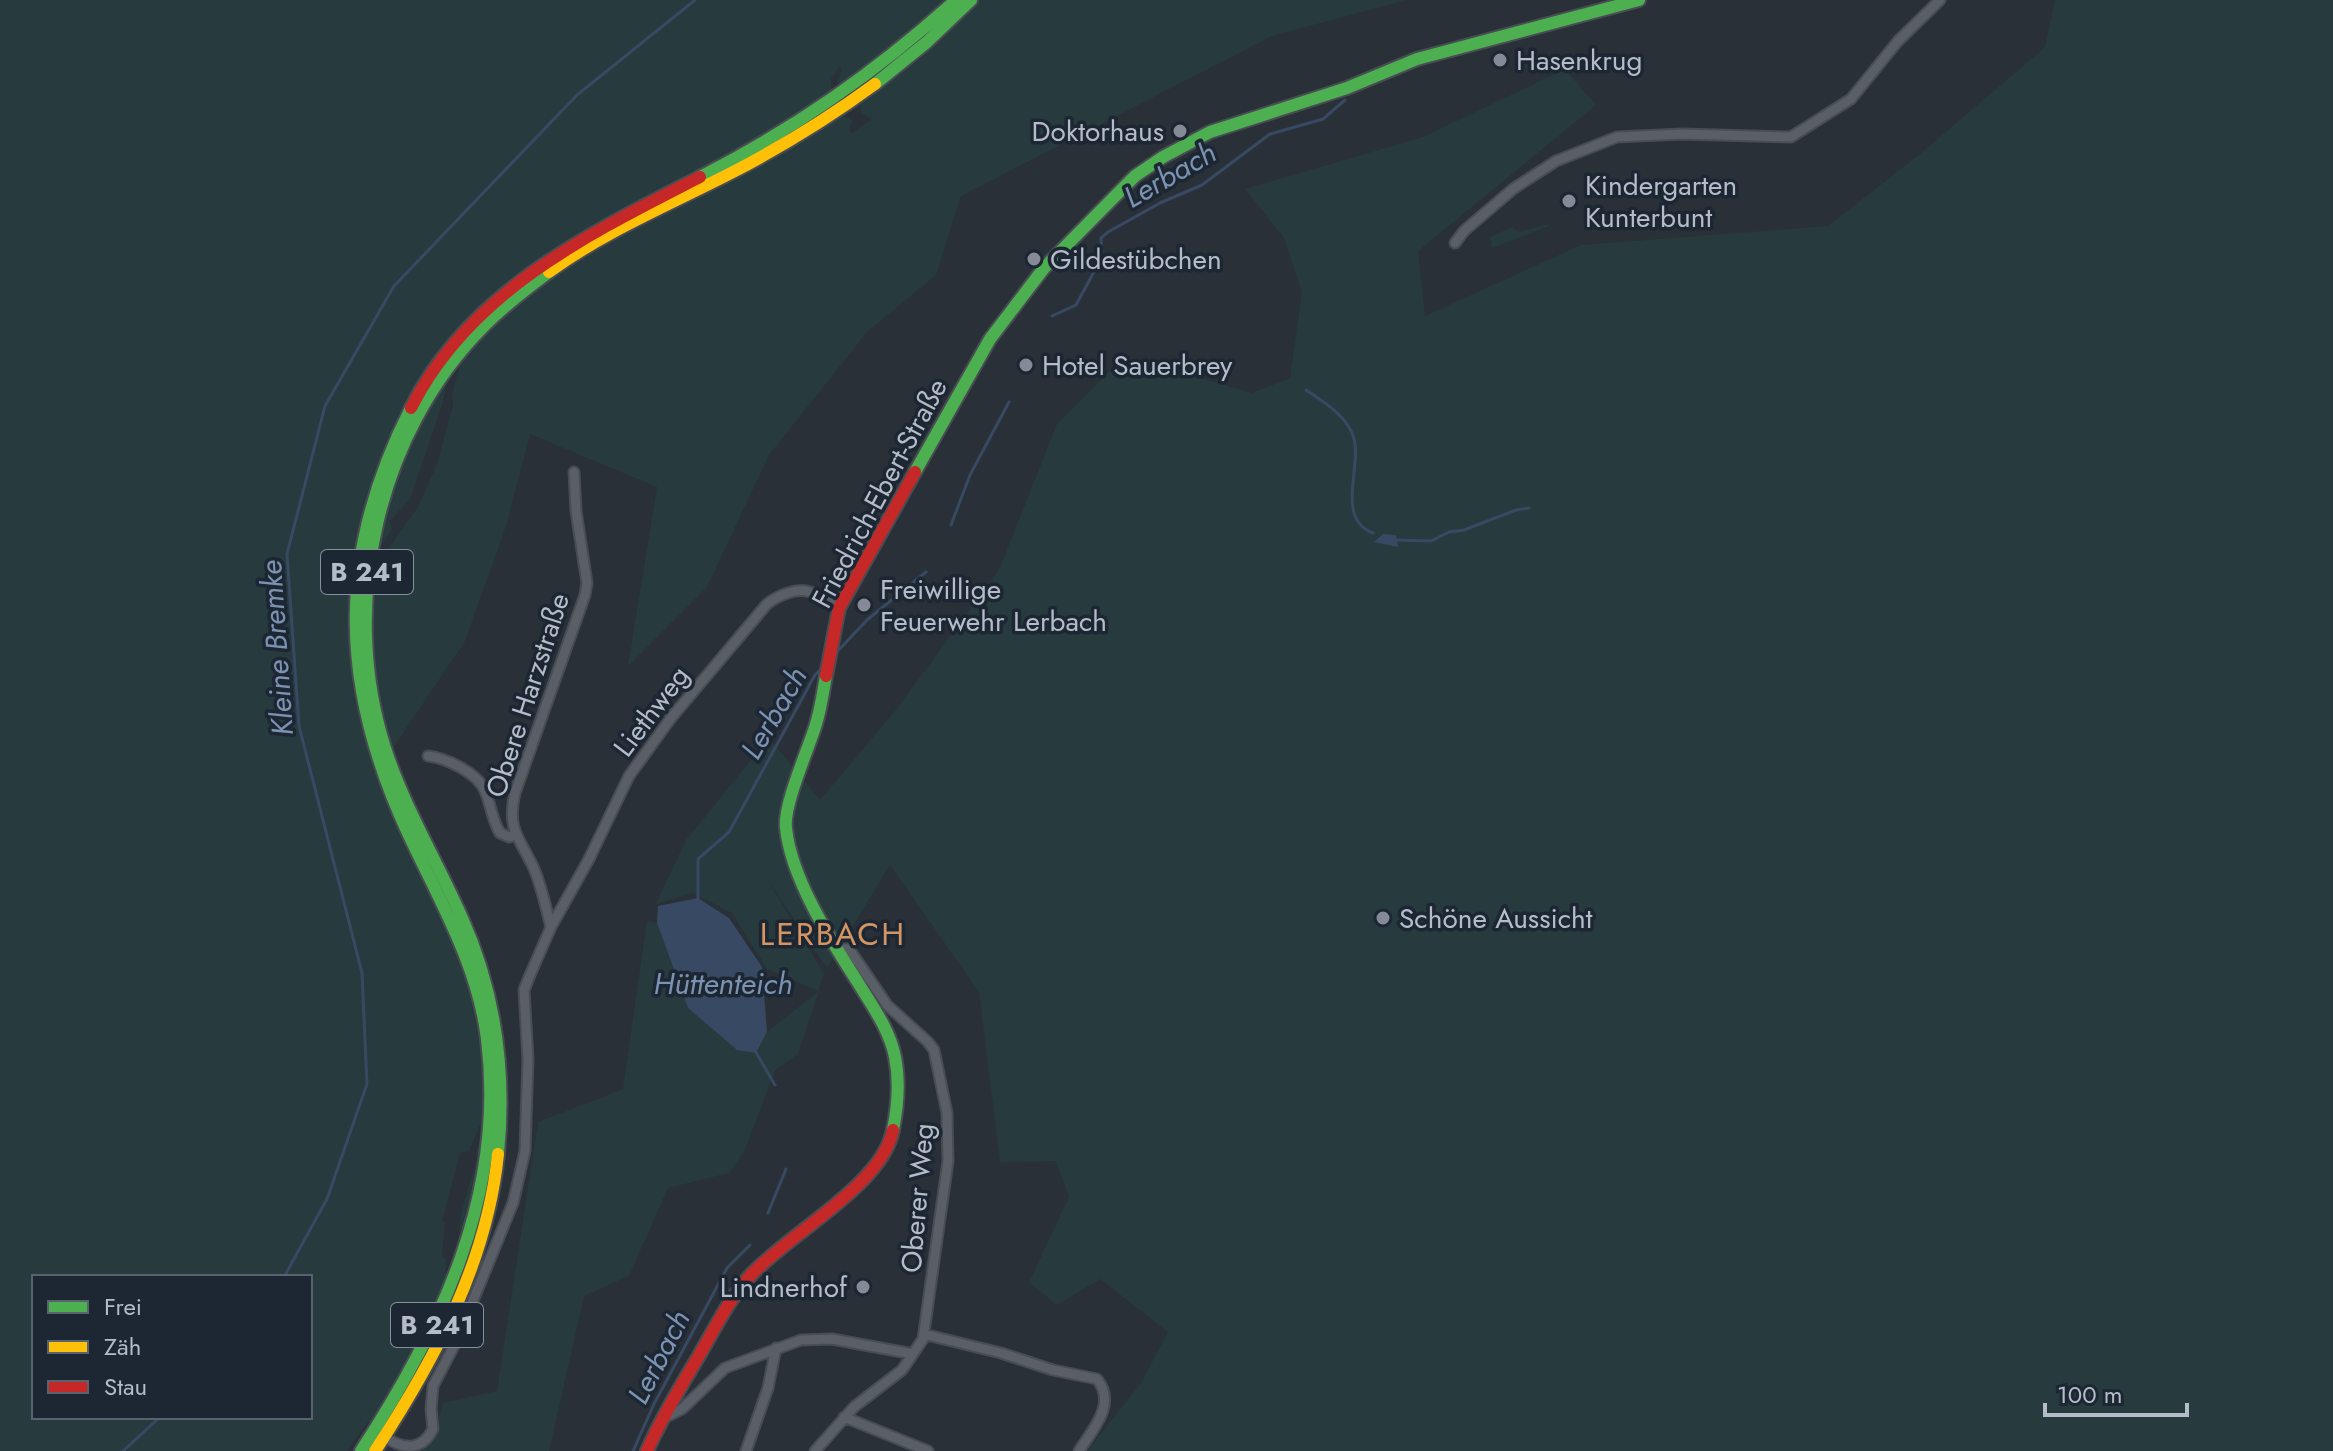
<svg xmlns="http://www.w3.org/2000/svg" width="2333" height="1451" font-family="Jost,sans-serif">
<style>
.green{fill:#273a3e;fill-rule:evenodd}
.water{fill:#384963}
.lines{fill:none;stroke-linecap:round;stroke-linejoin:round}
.stream{stroke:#384963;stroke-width:3}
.street-casing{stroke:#484c53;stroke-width:13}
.fast-casing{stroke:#484c53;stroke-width:16}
.slow-casing{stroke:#484c53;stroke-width:16}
.jam-casing{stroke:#484c53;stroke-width:16}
.street{stroke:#5a5e66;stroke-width:9}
.fast{stroke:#4caf50;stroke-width:12}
.slow{stroke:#ffc107;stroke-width:12}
.jam{stroke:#c62828;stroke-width:12}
.poi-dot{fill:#848b96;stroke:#1d2633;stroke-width:3}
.labels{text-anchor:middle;stroke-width:7;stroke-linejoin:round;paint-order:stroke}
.shield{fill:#1d2633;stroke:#878f9c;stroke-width:2}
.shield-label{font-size:26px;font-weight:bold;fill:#b4bcc9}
.poi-label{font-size:28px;fill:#b4bcc9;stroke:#1d2633;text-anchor:start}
.street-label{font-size:28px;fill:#b4bcc9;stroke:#1d2633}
.water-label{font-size:30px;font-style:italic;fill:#7c92b1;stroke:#1d2633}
.quarter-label{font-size:32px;letter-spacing:2px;fill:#d59563;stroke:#1d2633}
</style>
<rect width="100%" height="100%" fill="#2a3038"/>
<path class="green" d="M 0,0 L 947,0 L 845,85 L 837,81 L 842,70 L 839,67 L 831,79 L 832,89 L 829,97 L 468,319 L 351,577 L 348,623 L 351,674 L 355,701 L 371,758 L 466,970 L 482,1036 L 486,1111 L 469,1151 L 460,1153 L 442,1222 L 445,1222 L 442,1256 L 446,1258 L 445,1297 L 432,1323 L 374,1421 L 367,1423 L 347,1451 L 0,1451 ZM 34,1277 L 310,1277 L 310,1417 L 34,1417 Z
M 978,0 L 1406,0 L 1272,36 L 961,196 L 936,275 L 867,332 L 769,455 L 707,587 L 628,666 L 657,487 L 530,434 L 506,526 L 465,641 L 391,751 L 383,724 L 370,646 L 372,579 L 379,561 L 418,507 L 438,462 L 453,404 L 452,395 L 461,360 L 499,318 L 569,264 L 840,116 L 850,118 L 852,122 L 849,130 L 852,133 L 872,119 L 861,113 L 860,103 Z
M 2055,0 L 2333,0 L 2333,1451 L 1087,1451 L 1141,1383 L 1168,1332 L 1100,1279 L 1057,1305 L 1029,1282 L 1069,1197 L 1056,1161 L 1000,1162 L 979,992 L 890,865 L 827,968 L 767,879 L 824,974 L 818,991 L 767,969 L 732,913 L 693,893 L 656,904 L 686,840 L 769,738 L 820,800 L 895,711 L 999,570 L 1057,424 L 1125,356 L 1252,393 L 1290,378 L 1302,292 L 1284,238 L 1245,189 L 1423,137 L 1565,69 L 1596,105 L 1418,251 L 1425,316 L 1581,245 L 1828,226 L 1920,154 L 2045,47 Z
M 1548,224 L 1549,226 L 1492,248 L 1490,237 L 1512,227 L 1518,232 Z
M 448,377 L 443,402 L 410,499 L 390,521 L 392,530 L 379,549 L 387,501 L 407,449 Z
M 647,921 L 657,923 L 688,1008 L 756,1053 L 767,1032 L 819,991 L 798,1054 L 775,1070 L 745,1150 L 729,1173 L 668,1188 L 629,1276 L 584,1296 L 549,1451 L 417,1451 C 436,1441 437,1423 443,1403 L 497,1391 L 538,1122 L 623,1089 Z
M 484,1130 L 483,1162 L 452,1277 L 453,1253 L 456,1252 L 462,1210 L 477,1158 L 476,1152 Z"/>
<path class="water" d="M 1383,534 L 1396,535 L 1398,547 L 1374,542 Z
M 698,898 L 729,918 L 762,967 L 767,1032 L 756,1053 L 737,1050 L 688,1008 L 657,923 L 658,906 Z"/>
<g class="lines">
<path class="stream" d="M 1052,316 L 1076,305 L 1102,257 L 1101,238 L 1108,232 L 1160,203 L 1202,185 L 1270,134 L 1323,119 L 1345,100
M 1306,390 C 1324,402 1349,417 1354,439 C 1362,466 1335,519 1373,533
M 951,525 L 970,475 L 1009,402
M 1395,540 L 1431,541 L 1449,532 L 1464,530 L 1516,510 L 1529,508
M 834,655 L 867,620 L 926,572
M 698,899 L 698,859 L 729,832 L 815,675 L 824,666
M 754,1049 L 775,1085
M 768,1213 L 786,1169
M 284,1277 L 327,1199 L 367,1084 L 362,973 L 299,726 L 287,554 L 325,406 L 394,286 L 577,95 L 695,0
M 123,1451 L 160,1417
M 633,1451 L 654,1404 L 727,1268 L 750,1245"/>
<defs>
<path id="street" d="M 1455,243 L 1464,231 L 1513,189 L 1556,161 L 1617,137 L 1682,134 L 1791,137 L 1851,99 L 1898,41 L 1940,0
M 428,756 C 446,758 478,773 485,791 C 491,805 492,820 500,833 L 509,837 L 516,835
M 551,927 C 546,908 542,889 535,871 C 521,839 506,831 515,793 L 585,595 L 587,583 L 576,511 L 574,472
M 927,1335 L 1001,1353 L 1053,1370 L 1097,1379 C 1117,1404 1093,1429 1079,1451
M 844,1417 L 928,1451
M 662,1419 L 682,1409 L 725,1368 L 801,1340 L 832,1339 L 913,1354
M 385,1437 C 404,1450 422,1451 433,1429 L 431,1409 L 433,1386 L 456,1342 L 513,1203 L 525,1151 L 528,1059 L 524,990 L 530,975 L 551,927 L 589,859 L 629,776 L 671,718 L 767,604 C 777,596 797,587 810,592 C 819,595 830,604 839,608
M 746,1451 L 768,1388 L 776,1348
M 815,1451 L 854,1407 L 902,1370 L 923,1339 L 948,1161 L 947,1113 L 934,1050 L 928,1042 L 887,1005 L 849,949 L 837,949"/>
<path id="fast" d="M 875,84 L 927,42 L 971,0
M 700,177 C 796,128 876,72 956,0
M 915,472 L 990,339 L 1044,268 L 1135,176 L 1163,157 L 1210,132 L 1347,88 L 1417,59 L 1639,0
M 826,676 C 823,692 821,708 816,724 C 809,748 783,805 786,828 C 791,878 830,939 857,981 C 871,1004 890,1030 895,1057 C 900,1082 898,1105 893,1130
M 498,1154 C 506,1073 496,994 462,918 C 437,861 404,807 385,748 C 339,605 377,433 484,326 C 504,306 526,289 549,272
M 361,1451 C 442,1327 506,1192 487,1039 C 478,964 438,898 407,831 C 339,683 337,554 411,408"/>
<path id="slow" d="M 549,272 C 605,231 671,204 733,172 C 783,146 830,117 875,84
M 375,1451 C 434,1361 487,1263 498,1154"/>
<path id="jam" d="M 411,408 C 470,291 589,234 700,177
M 826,676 L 839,608 L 915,472
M 647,1451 C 662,1417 681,1386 700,1354 C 715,1328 729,1299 750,1276 C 789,1233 882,1186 893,1130"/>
</defs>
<use href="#street" class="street-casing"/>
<use href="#fast" class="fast-casing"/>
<use href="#slow" class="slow-casing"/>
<use href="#jam" class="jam-casing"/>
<use href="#street" class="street"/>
<use href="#fast" class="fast"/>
<use href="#slow" class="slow"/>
<use href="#jam" class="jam"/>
</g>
<g class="poi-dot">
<circle cx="1500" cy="60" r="8"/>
<circle cx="1180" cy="131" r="8"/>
<circle cx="1569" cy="201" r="8"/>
<circle cx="1034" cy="259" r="8"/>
<circle cx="1026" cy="365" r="8"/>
<circle cx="864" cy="605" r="8"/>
<circle cx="1383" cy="918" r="8"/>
<circle cx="863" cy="1287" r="8"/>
</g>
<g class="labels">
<g class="shield">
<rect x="321" y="550" width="92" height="44" rx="6"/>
<rect x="391" y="1303" width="92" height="44" rx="6"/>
</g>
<g class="shield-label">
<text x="367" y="581">B 241</text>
<text x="437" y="1334">B 241</text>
</g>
<g class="poi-label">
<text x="1516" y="70">Hasenkrug</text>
<text x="1164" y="141" text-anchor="end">Doktorhaus</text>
<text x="1585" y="195">Kindergarten<tspan x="1585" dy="32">Kunterbunt</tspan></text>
<text x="1050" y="269">Gildestübchen</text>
<text x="1042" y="375">Hotel Sauerbrey</text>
<text x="880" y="599">Freiwillige<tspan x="880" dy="32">Feuerwehr Lerbach</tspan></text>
<text x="1399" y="928">Schöne Aussicht</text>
<text x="847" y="1297" text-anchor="end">Lindnerhof</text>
</g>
<g class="street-label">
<text transform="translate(879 493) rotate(-62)" y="10">Friedrich-Ebert-Straße</text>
<text transform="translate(527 695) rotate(-72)" y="10">Obere Harzstraße</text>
<text transform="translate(651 711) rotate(-53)" y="10">Liethweg</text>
<text transform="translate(917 1198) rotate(-85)" y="10">Oberer Weg</text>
</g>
<g class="water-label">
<text transform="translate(1170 175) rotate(-30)" y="10">Lerbach</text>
<text transform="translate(277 648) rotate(-94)" y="10">Kleine Bremke</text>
<text transform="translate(774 713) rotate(-60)" y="10">Lerbach</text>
<text x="723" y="994">Hüttenteich</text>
<text transform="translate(659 1357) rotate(-63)" y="10">Lerbach</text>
</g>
<g class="quarter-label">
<text x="833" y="945">LERBACH</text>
</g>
</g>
<rect x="32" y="1275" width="280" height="144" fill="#1d2633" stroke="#59626f" stroke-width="2"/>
<rect x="48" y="1301" width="40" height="12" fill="#4caf50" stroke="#59626f" stroke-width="2"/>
<text x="104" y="1315" font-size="24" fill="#b4bcc9">Frei</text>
<rect x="48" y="1341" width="40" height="12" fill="#ffc107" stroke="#59626f" stroke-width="2"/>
<text x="104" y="1355" font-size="24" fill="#b4bcc9">Zäh</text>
<rect x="48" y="1381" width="40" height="12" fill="#c62828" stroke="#59626f" stroke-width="2"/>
<text x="104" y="1395" font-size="24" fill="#b4bcc9">Stau</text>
<path d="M2045 1403v12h142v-12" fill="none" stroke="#b4bcc9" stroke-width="4"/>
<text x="2057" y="1403" font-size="24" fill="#b4bcc9" stroke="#1d2633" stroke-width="6" paint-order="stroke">100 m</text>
</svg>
